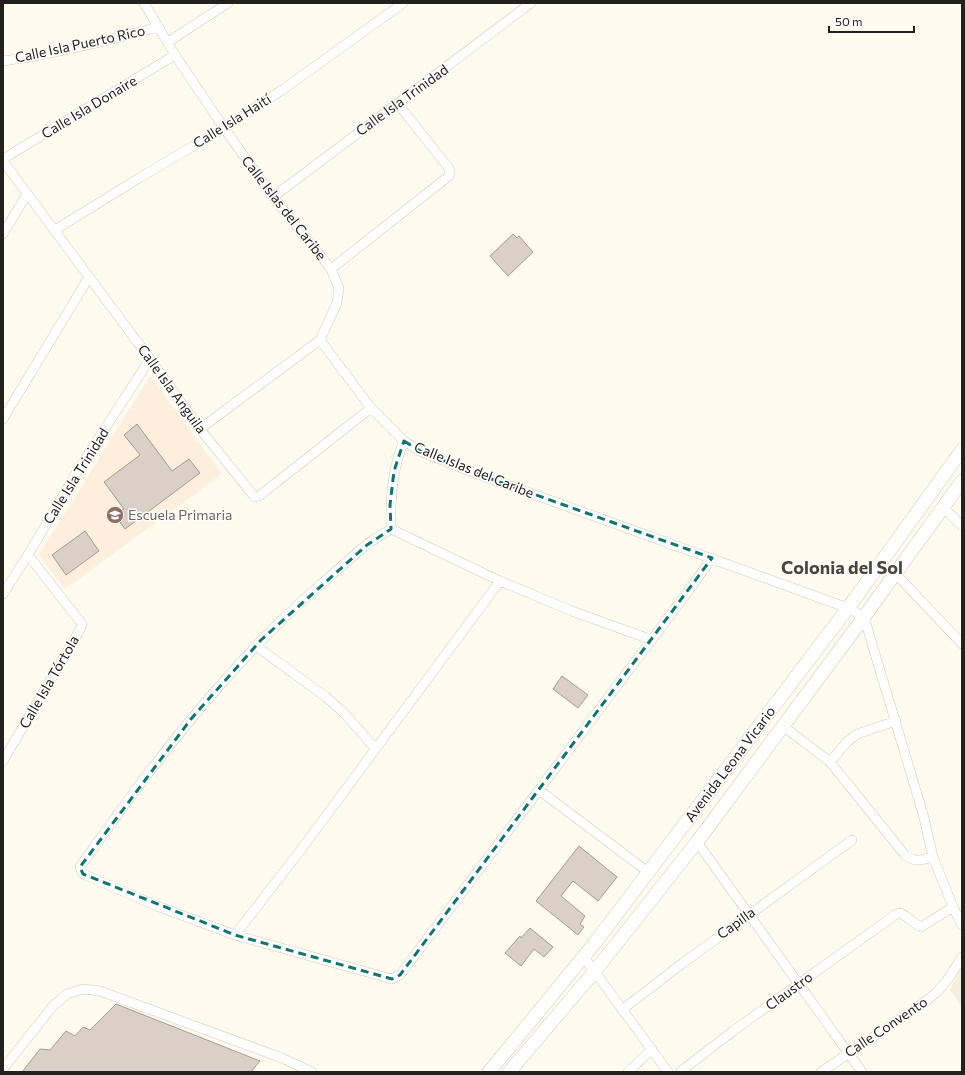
<svg xmlns="http://www.w3.org/2000/svg" width="965" height="1075" font-family="Commissioner,sans-serif">
<style>
.built{fill:#f4eedb}
.education{fill:#feefdc}
.building{fill:#dad0c7;stroke:#a49a91}
.lines{fill:none;stroke-linecap:round;stroke-linejoin:round}
.street-casing{stroke:#cdc9bd;stroke-width:10}
.secondary-casing{stroke:#cdc9bd;stroke-width:14}
.street{stroke:#fff;stroke-width:9}
.secondary{stroke:#fff;stroke-width:13}
.marked{fill:none;stroke:#0f766e;stroke-width:3;stroke-dasharray:8 5;stroke-linejoin:round}
.labels{text-anchor:middle;stroke-width:3;stroke-linejoin:round;paint-order:stroke}
.street-label{font-size:14px;fill:#23211d;stroke:#fff}
.education-label{font-size:14px;fill:#785e54;stroke:#fff;text-anchor:start}
.district-label{font-size:18px;font-weight:bold;fill:#48453b;stroke:#fff}
</style>
<rect width="100%" height="100%" fill="#fffcef"/>
<path class="built" d="M 962,964 L 962,1007 L 950,990 Z"/>
<path class="education" d="M 150,376 L 222,474 L 65,589 L 39,555 Z"/>
<path class="building" d="M 513,234 L 517,238 L 519,236 L 533,252 L 508,276 L 490,256 Z
M 137,424 L 172,471 L 189,459 L 200,473 L 125,529 L 115,515 L 124,509 L 104,482 L 140,455 L 124,435 Z
M 85,531 L 99,551 L 66,575 L 52,555 Z
M 562,676 L 588,695 L 578,708 L 553,689 Z
M 579,846 L 617,877 L 598,901 L 573,881 L 561,896 L 585,916 L 580,924 L 584,927 L 578,935 L 536,901 Z
M 530,928 L 553,947 L 544,957 L 534,949 L 521,966 L 505,953 L 520,936 L 521,938 Z
M 116,1004 L 260,1061 L 251,1072 L 22,1072 L 40,1049 L 50,1050 L 66,1031 L 75,1036 L 83,1027 L 90,1030 Z"/>
<g class="lines">
<defs>
<path id="street" d="M 144,3 L 175,55 L 224,128 L 273,197 L 331,269 L 339,288 L 337,303 L 320,340 L 371,408 L 404,441 L 420,451 L 472,472 L 848,608 L 864,617 L 923,814 L 933,857 C 921,860 916,863 905,855 L 830,762 L 783,726
M 168,42 L 228,3
M 3,61 C 56,54 107,41 158,27
M 3,159 L 175,55
M 3,161 L 150,359 L 200,429 L 253,495 L 255,497 L 259,496 L 371,408
M 273,197 L 531,3
M 55,230 L 139,178 L 224,128 L 285,88 L 403,3
M 3,234 L 27,194
M 331,269 L 449,176 L 450,171 L 448,167 L 398,104
M 3,419 L 89,277
M 200,429 L 320,340
M 943,507 L 962,526
M 391,529 C 383,534 374,539 366,545 C 350,558 336,572 320,585 C 227,666 151,766 80,867 L 83,874 L 157,906 L 235,935 L 392,979 L 400,975 L 692,586 L 712,558
M 391,529 L 500,581 L 572,611 L 652,640
M 391,529 C 390,499 392,469 404,441
M 895,573 L 962,644
M 3,594 L 28,555 L 78,470 L 150,359
M 256,646 L 326,697 L 344,713 L 375,748
M 3,761 L 81,628 L 82,624 L 28,555
M 830,762 L 847,742 L 857,734 L 896,721
M 539,790 L 648,872
M 697,842 L 862,1072
M 933,857 L 953,907 L 962,925
M 235,935 L 300,851 L 500,581
M 584,957 L 668,1072
M 623,1009 L 683,963 L 852,840
M 3,1069 L 53,1006 L 67,994 L 83,989 L 100,991 L 282,1058 L 312,1072
M 628,1072 L 652,1049
M 680,1072 L 733,1031 L 895,915 L 900,913 C 908,916 913,924 921,927 L 953,907
M 821,1072 L 921,1005 L 937,992 L 948,979 L 962,957"/>
<path id="secondary" d="M 489,1072 L 594,944 L 848,608 L 962,450
M 509,1072 L 595,971 L 697,842 L 864,617 L 962,481"/>
</defs>
<use href="#street" class="street-casing"/>
<use href="#secondary" class="secondary-casing"/>
<use href="#street" class="street"/>
<use href="#secondary" class="secondary"/>
</g>
<path class="marked" d="M 404,441 L 420,451 L 472,472 L 712,558 L 400,975 L 392,979 L 235,935 L 83,874 L 80,867 L 191,719 L 261,640 L 367,545 L 391,529 L 390,505 L 394,471 Z"/>
<defs>
<symbol id="school-disc" viewBox="-11 -11 22 22"><circle r="9.5" fill="#8d6e63" stroke="#fff"/><path d="M0-5L7-2L0 1L-7-2ZM-4 1L0 2.5L4 1V4Q0 6-4 4Z" fill="#fff"/></symbol>
</defs>
<g fill-rule="evenodd">
<use href="#school-disc" x="105" y="505" width="20" height="20"/>
</g>
<g class="labels">
<g class="street-label">
<text transform="translate(80 44) rotate(-12)" y="5">Calle Isla Puerto Rico</text>
<text transform="translate(402 100) rotate(-36)" y="5">Calle Isla Trinidad</text>
<text transform="translate(89 107) rotate(-31)" y="5">Calle Isla Donaire</text>
<text transform="translate(232 121) rotate(-32)" y="5">Calle Isla Haití</text>
<text transform="translate(284 208) rotate(52)" y="5">Calle Islas del Caribe</text>
<text transform="translate(172 389) rotate(54)" y="5">Calle Isla Anguila</text>
<text transform="translate(474 470) rotate(22)" y="5">Calle Islas del Caribe</text>
<text transform="translate(76 476) rotate(-58)" y="5">Calle Isla Trinidad</text>
<text transform="translate(49 682) rotate(-60)" y="5">Calle Isla Tórtola</text>
<text transform="translate(730 764) rotate(-53)" y="5">Avenida Leona Vicario</text>
<text transform="translate(736 923) rotate(-36)" y="5">Capilla</text>
<text transform="translate(789 991) rotate(-36)" y="5">Claustro</text>
<text transform="translate(886 1027) rotate(-34)" y="5">Calle Convento</text>
</g>
<g class="education-label">
<text x="128" y="520">Escuela Primaria</text>
</g>
<g class="district-label">
<text x="842" y="574">Colonia del Sol</text>
</g>
</g>
<rect width="965" height="1075" fill="none" stroke="#23211d" stroke-width="8"/>
<path d="M829 26v6h85v-6" fill="none" stroke="#23211d" stroke-width="2"/>
<text x="835" y="26" font-size="12" fill="#23211d" stroke="#ffffff" stroke-width="3" paint-order="stroke">50 m</text>
</svg>
